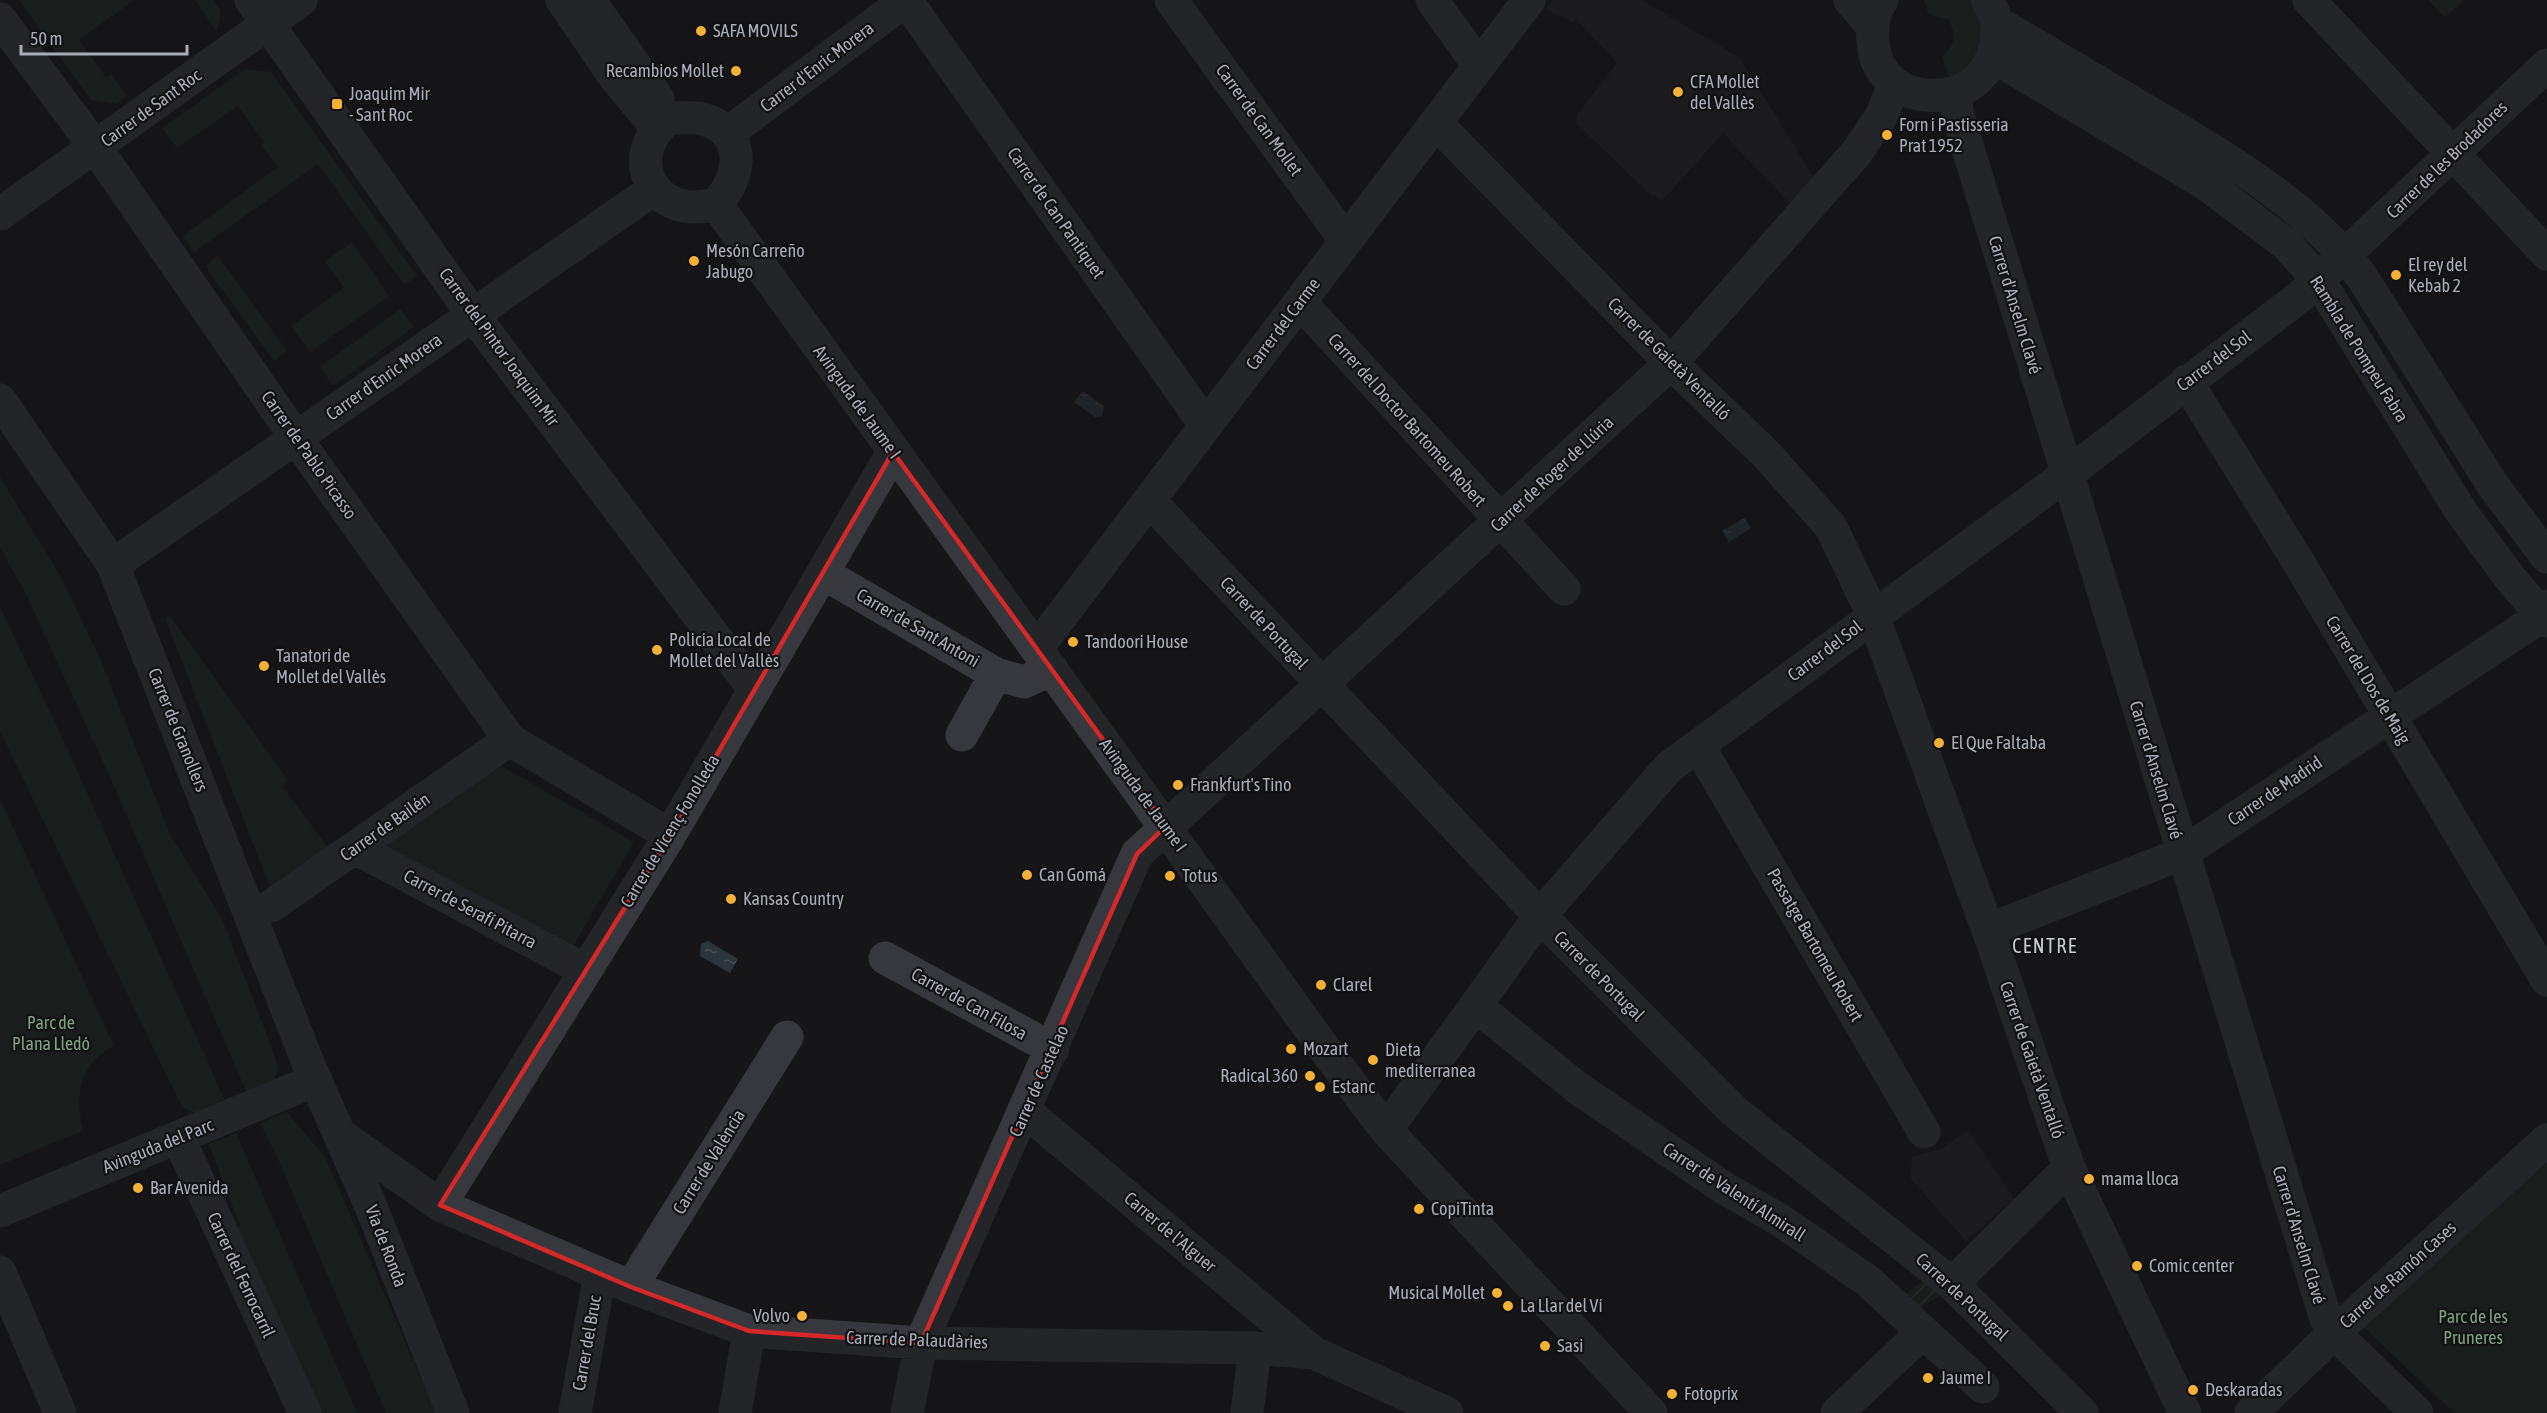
<svg xmlns="http://www.w3.org/2000/svg" width="2547" height="1413" font-family="'Asap Condensed',sans-serif">
<style>
.built{fill:#222225}
.green{fill:#1e261f}
.garden{fill:url(#garden-furrows)}
.water{fill:url(#water-ripples)}
.lines{fill:none;stroke-linecap:round;stroke-linejoin:round}
.minor{stroke:#37383d;stroke-width:33}
.marked{fill:none;stroke:#d62828;stroke-width:4.5;stroke-linejoin:round}
.poi-dot{fill:#f2b134;stroke:#111113;stroke-width:2}
.labels{text-anchor:middle;stroke-width:4.5;stroke-linejoin:round;paint-order:stroke}
.poi-label{font-size:18px;fill:#a8adb8;stroke:#111113;text-anchor:start}
.street-label{font-size:18px;fill:#a8adb8;stroke:#111113}
.park-label{font-size:18px;fill:#7fa381;stroke:#111113}
.neighbourhood-label{font-size:20px;letter-spacing:1.5px;fill:#c9ccd4;stroke:#111113}
</style>
<defs>
<pattern id="garden-furrows" width="10" height="10" patternUnits="userSpaceOnUse" patternTransform="scale(1.5)"><rect width="10" height="10" fill="#1e261f"/><path d="M-1 1l2-2M0 10L10 0M9 11l2-2" fill="none" stroke="#3c433d"/></pattern>
<pattern id="water-ripples" width="26" height="14" patternUnits="userSpaceOnUse" patternTransform="scale(1.5)"><rect width="26" height="14" fill="#2c353c"/><path d="M2 4q2-2 4 0t4 0M15 11q2-2 4 0t4 0" fill="none" stroke="#485056"/></pattern>
</defs>
<rect width="100%" height="100%" fill="#161618"/>
<path class="built" d="M 1552,0 L 1641,0 L 1739,57 L 1816,181 L 1792,206 L 1723,133 L 1662,201 L 1655,195 L 1653,197 L 1577,124 L 1577,115 L 1617,63 L 1576,19 L 1573,22 L 1545,9 Z
M 1968,1130 L 2014,1199 L 1966,1241 L 1911,1179 L 1912,1157 L 1941,1149 Z"/>
<path class="green" d="M 19,0 L 134,0 L 79,40 L 106,77 L 111,74 L 127,96 L 117,104 L 91,100 Z
M 195,0 L 213,0 L 221,11 L 217,32 Z
M 1924,0 L 1974,0 L 1987,49 L 1952,86 L 1942,56 C 1956,45 1957,35 1948,19 L 1929,15 Z
M 2428,0 L 2464,0 L 2445,18 Z
M 245,69 L 271,72 L 417,276 L 404,285 L 318,164 L 194,252 L 183,236 L 278,167 L 261,145 L 264,142 L 238,106 L 177,148 L 162,128 Z
M 352,242 L 389,296 L 310,352 L 291,326 L 344,288 L 325,261 Z
M 218,256 L 287,351 L 274,361 L 205,266 Z
M 400,309 L 414,327 L 333,386 L 320,367 Z
M 0,477 L 62,579 L 99,656 L 170,834 L 222,919 L 272,1048 L 278,1068 L 273,1083 L 247,1093 L 110,777 L 24,590 L 0,548 Z
M 0,607 L 61,735 L 226,1103 L 198,1115 L 182,1107 L 0,731 Z
M 170,616 L 288,780 L 282,786 L 335,857 L 275,900 L 165,618 Z
M 496,763 L 634,842 L 572,948 L 381,847 Z
M 0,799 L 114,1046 C 78,1065 75,1095 83,1131 L 0,1165 Z
M 287,1112 L 325,1157 L 436,1413 L 386,1413 L 279,1161 L 260,1123 Z
M 236,1133 L 357,1413 L 321,1413 L 227,1231 L 240,1226 L 209,1144 Z
M 2547,1156 L 2547,1413 L 2454,1413 L 2365,1328 Z"/>
<path class="garden" d="M 1925,1279 L 1942,1293 L 1915,1313 L 1899,1299 Z"/>
<path class="water" d="M 1083,391 L 1104,407 L 1102,416 L 1095,417 L 1074,402 Z
M 1744,518 L 1751,528 L 1729,542 L 1722,531 Z
M 708,941 L 738,959 L 730,973 L 700,956 L 701,944 Z"/>
<g class="lines">
<path class="minor" d="M 251,0 L 473,315 L 754,689
M 562,0 L 614,76 L 657,128
M 906,0 L 1206,426
M 1171,0 L 1346,241
M 1432,0 L 1479,66
M 1850,0 L 1872,26
M 1882,0 C 1872,12 1872,29 1873,43 C 1879,113 1986,113 1996,43 C 1998,25 1997,16 1987,0
M 2309,0 L 2547,254
M 590,1 L 658,99
M 0,19 L 96,148 L 296,438 L 510,740 L 670,835
M 1998,23 C 2048,52 2098,82 2147,111 C 2225,157 2308,205 2362,277 L 2494,487 L 2547,557
M 1994,57 L 2206,184 L 2286,244 L 2318,279 L 2460,510 L 2510,578 L 2547,621
M 1954,95 L 1959,119 L 2326,1319 L 2334,1333 L 2417,1413
M 670,118 C 681,118 693,116 703,119 C 748,132 742,177 716,204 C 649,222 622,152 670,118 Z
M 1436,123 L 1671,363 L 1766,454 L 1831,527 L 1873,615
M 728,133 L 906,0
M 716,204 L 1324,1048 L 1386,1130 L 1651,1413
M 0,214 L 301,0
M 1300,302 L 1564,589
M 2186,381 L 2291,550 L 2547,980
M 0,400 L 113,565 L 308,1063 L 370,1204 L 453,1413
M 1150,501 L 1540,916 L 1734,1111 L 1952,1284 L 2082,1413
M 113,565 L 654,189
M 840,583 L 996,674 L 1024,682 L 1052,669
M 1878,629 L 1988,930 L 2069,1168 L 2185,1413
M 1037,648 L 1529,0
M 962,735 L 996,674
M 1705,757 L 1924,1132
M 355,848 L 585,970
M 271,906 L 499,747
M 1988,930 L 2181,854 L 2542,616 L 2547,606
M 885,958 L 1053,1049
M 1476,1006 L 1579,1089 L 1724,1188 L 1780,1220 L 1868,1281 L 1983,1387
M 1025,1111 L 1314,1353
M 1386,1130 L 1540,916 L 1669,767 L 2066,475 L 2302,295 L 2547,65
M 342,1136 L 440,1205 L 631,1287 L 749,1331 L 921,1343 L 1255,1348 L 1314,1353 L 1447,1413
M 178,1137 L 305,1413
M 440,1205 L 670,835 L 893,452
M 0,1211 L 316,1080
M 0,1272 L 60,1413
M 1952,1284 L 2069,1168
M 631,1287 L 787,1037
M 575,1413 L 600,1274
M 735,1413 L 749,1331
M 907,1413 L 921,1343 L 1137,854 L 1671,363 L 1857,152 L 1882,115 L 1894,83
M 1247,1413 L 1255,1348
M 1837,1413 L 1923,1332
M 2251,1413 L 2334,1333 L 2547,1140"/>
</g>
<path d="M0 0H2547V1413H0ZM 893,452 L 1166,826 L 1137,854 L 921,1343 L 749,1331 L 631,1287 L 440,1205 L 670,835 Z" fill="#161618" fill-opacity=".55" fill-rule="evenodd"/>
<path class="marked" d="M 893,452 L 1166,826 L 1137,854 L 921,1343 L 749,1331 L 631,1287 L 440,1205 L 670,835 Z"/>
<g class="poi-dot">
<circle cx="701" cy="31" r="6"/>
<circle cx="736" cy="71" r="6"/>
<circle cx="1678" cy="92" r="6"/>
<rect x="331" y="98" width="12" height="12" rx="3"/>
<circle cx="1887" cy="135" r="6"/>
<circle cx="694" cy="261" r="6"/>
<circle cx="2396" cy="275" r="6"/>
<circle cx="1073" cy="642" r="6"/>
<circle cx="657" cy="650" r="6"/>
<circle cx="264" cy="666" r="6"/>
<circle cx="1939" cy="743" r="6"/>
<circle cx="1178" cy="785" r="6"/>
<circle cx="1027" cy="875" r="6"/>
<circle cx="1170" cy="876" r="6"/>
<circle cx="731" cy="899" r="6"/>
<circle cx="1321" cy="985" r="6"/>
<circle cx="1291" cy="1049" r="6"/>
<circle cx="1373" cy="1060" r="6"/>
<circle cx="1310" cy="1076" r="6"/>
<circle cx="1320" cy="1087" r="6"/>
<circle cx="2089" cy="1179" r="6"/>
<circle cx="138" cy="1188" r="6"/>
<circle cx="1419" cy="1209" r="6"/>
<circle cx="2137" cy="1266" r="6"/>
<circle cx="1497" cy="1293" r="6"/>
<circle cx="1508" cy="1306" r="6"/>
<circle cx="802" cy="1316" r="6"/>
<circle cx="1545" cy="1346" r="6"/>
<circle cx="1928" cy="1378" r="6"/>
<circle cx="2193" cy="1390" r="6"/>
<circle cx="1672" cy="1394" r="6"/>
</g>
<g class="labels">
<g class="poi-label">
<text x="713" y="37">SAFA MOVILS</text>
<text x="724" y="77" text-anchor="end">Recambios Mollet</text>
<text x="1690" y="88">CFA Mollet<tspan x="1690" dy="21">del Vallès</tspan></text>
<text x="349" y="100">Joaquim Mir<tspan x="349" dy="21">- Sant Roc</tspan></text>
<text x="1899" y="131">Forn i Pastisseria<tspan x="1899" dy="21">Prat 1952</tspan></text>
<text x="706" y="257">Mesón Carreño<tspan x="706" dy="21">Jabugo</tspan></text>
<text x="2408" y="271">El rey del<tspan x="2408" dy="21">Kebab 2</tspan></text>
<text x="669" y="646">Policia Local de<tspan x="669" dy="21">Mollet del Vallès</tspan></text>
<text x="1085" y="648">Tandoori House</text>
<text x="276" y="662">Tanatori de<tspan x="276" dy="21">Mollet del Vallès</tspan></text>
<text x="1951" y="749">El Que Faltaba</text>
<text x="1190" y="791">Frankfurt's Tino</text>
<text x="1039" y="881">Can Gomá</text>
<text x="1182" y="882">Totus</text>
<text x="743" y="905">Kansas Country</text>
<text x="1333" y="991">Clarel</text>
<text x="1303" y="1055">Mozart</text>
<text x="1385" y="1056">Dieta<tspan x="1385" dy="21">mediterranea</tspan></text>
<text x="1298" y="1082" text-anchor="end">Radical 360</text>
<text x="1332" y="1093">Estanc</text>
<text x="2101" y="1185">mama lloca</text>
<text x="150" y="1194">Bar Avenida</text>
<text x="1431" y="1215">CopiTinta</text>
<text x="2149" y="1272">Comic center</text>
<text x="1485" y="1299" text-anchor="end">Musical Mollet</text>
<text x="1520" y="1312">La Llar del Ví</text>
<text x="790" y="1322" text-anchor="end">Volvo</text>
<text x="1557" y="1352">Sasi</text>
<text x="1940" y="1384">Jaume I</text>
<text x="2205" y="1396">Deskaradas</text>
<text x="1684" y="1400">Fotoprix</text>
</g>
<g class="street-label">
<text transform="translate(817 67) rotate(-37)" y="6">Carrer d'Enric Morera</text>
<text transform="translate(151 108) rotate(-36)" y="6">Carrer de Sant Roc</text>
<text transform="translate(1259 120) rotate(54)" y="6">Carrer de Can Mollet</text>
<text transform="translate(2447 160) rotate(-44)" y="6">Carrer de les Brodadores</text>
<text transform="translate(1056 213) rotate(55)" y="6">Carrer de Can Pantiquet</text>
<text transform="translate(2015 305) rotate(73)" y="6">Carrer d'Anselm Clavé</text>
<text transform="translate(1283 324) rotate(-53)" y="6">Carrer del Carme</text>
<text transform="translate(499 347) rotate(54)" y="6">Carrer del Pintor Joaquim Mir</text>
<text transform="translate(2359 349) rotate(58)" y="6">Rambla de Pompeu Fabra</text>
<text transform="translate(1669 359) rotate(45)" y="6">Carrer de Gaietà Ventalló</text>
<text transform="translate(2214 361) rotate(-37)" y="6">Carrer del Sol</text>
<text transform="translate(384 377) rotate(-35)" y="6">Carrer d'Enric Morera</text>
<text transform="translate(857 402) rotate(54)" y="6">Avinguda de Jaume I</text>
<text transform="translate(1407 420) rotate(48)" y="6">Carrer del Doctor Bartomeu Robert</text>
<text transform="translate(309 455) rotate(55)" y="6">Carrer de Pablo Picasso</text>
<text transform="translate(1552 474) rotate(-43)" y="6">Carrer de Roger de Llúria</text>
<text transform="translate(1264 623) rotate(47)" y="6">Carrer de Portugal</text>
<text transform="translate(918 628) rotate(30)" y="6">Carrer de Sant Antoni</text>
<text transform="translate(1825 651) rotate(-37)" y="6">Carrer del Sol</text>
<text transform="translate(2368 680) rotate(59)" y="6">Carrer del Dos de Maig</text>
<text transform="translate(178 730) rotate(68)" y="6">Carrer de Granollers</text>
<text transform="translate(2156 770) rotate(73)" y="6">Carrer d'Anselm Clavé</text>
<text transform="translate(2275 791) rotate(-34)" y="6">Carrer de Madrid</text>
<text transform="translate(1143 795) rotate(54)" y="6">Avinguda de Jaume I</text>
<text transform="translate(385 827) rotate(-35)" y="6">Carrer de Bailén</text>
<text transform="translate(670 831) rotate(-59)" y="6">Carrer de Vicenç Fonolleda</text>
<text transform="translate(470 909) rotate(28)" y="6">Carrer de Serafí Pitarra</text>
<text transform="translate(1815 945) rotate(60)" y="6">Passatge Bartomeu Robert</text>
<text transform="translate(1599 976) rotate(45)" y="6">Carrer de Portugal</text>
<text transform="translate(969 1004) rotate(29)" y="6">Carrer de Can Filosa</text>
<text transform="translate(2032 1060) rotate(71)" y="6">Carrer de Gaietà Ventalló</text>
<text transform="translate(1039 1081) rotate(-66)" y="6">Carrer de Castelao</text>
<text transform="translate(158 1146) rotate(-22)" y="6">Avinguda del Parc</text>
<text transform="translate(709 1162) rotate(-58)" y="6">Carrer de València</text>
<text transform="translate(1734 1192) rotate(33)" y="6">Carrer de Valentí Almirall</text>
<text transform="translate(1170 1232) rotate(40)" y="6">Carrer de l'Alguer</text>
<text transform="translate(2299 1235) rotate(73)" y="6">Carrer d'Anselm Clavé</text>
<text transform="translate(386 1246) rotate(69)" y="6">Via de Ronda</text>
<text transform="translate(241 1275) rotate(65)" y="6">Carrer del Ferrocarril</text>
<text transform="translate(2398 1275) rotate(-42)" y="6">Carrer de Ramón Cases</text>
<text transform="translate(1962 1297) rotate(43)" y="6">Carrer de Portugal</text>
<text transform="translate(917 1340) rotate(2)" y="6">Carrer de Palaudàries</text>
<text transform="translate(587 1343) rotate(-80)" y="6">Carrer del Bruc</text>
</g>
<g class="park-label">
<text x="51" y="1029">Parc de<tspan x="51" dy="21">Plana Lledó</tspan></text>
<text x="2473" y="1323">Parc de les<tspan x="2473" dy="21">Pruneres</tspan></text>
</g>
<g class="neighbourhood-label">
<text x="2045" y="953">CENTRE</text>
</g>
</g>
<path d="M21 45v9h166v-9" fill="none" stroke="#a8adb8" stroke-width="3"/>
<text x="30" y="45" font-size="18" fill="#a8adb8" stroke="#111113" stroke-width="4.5" paint-order="stroke">50 m</text>
</svg>
